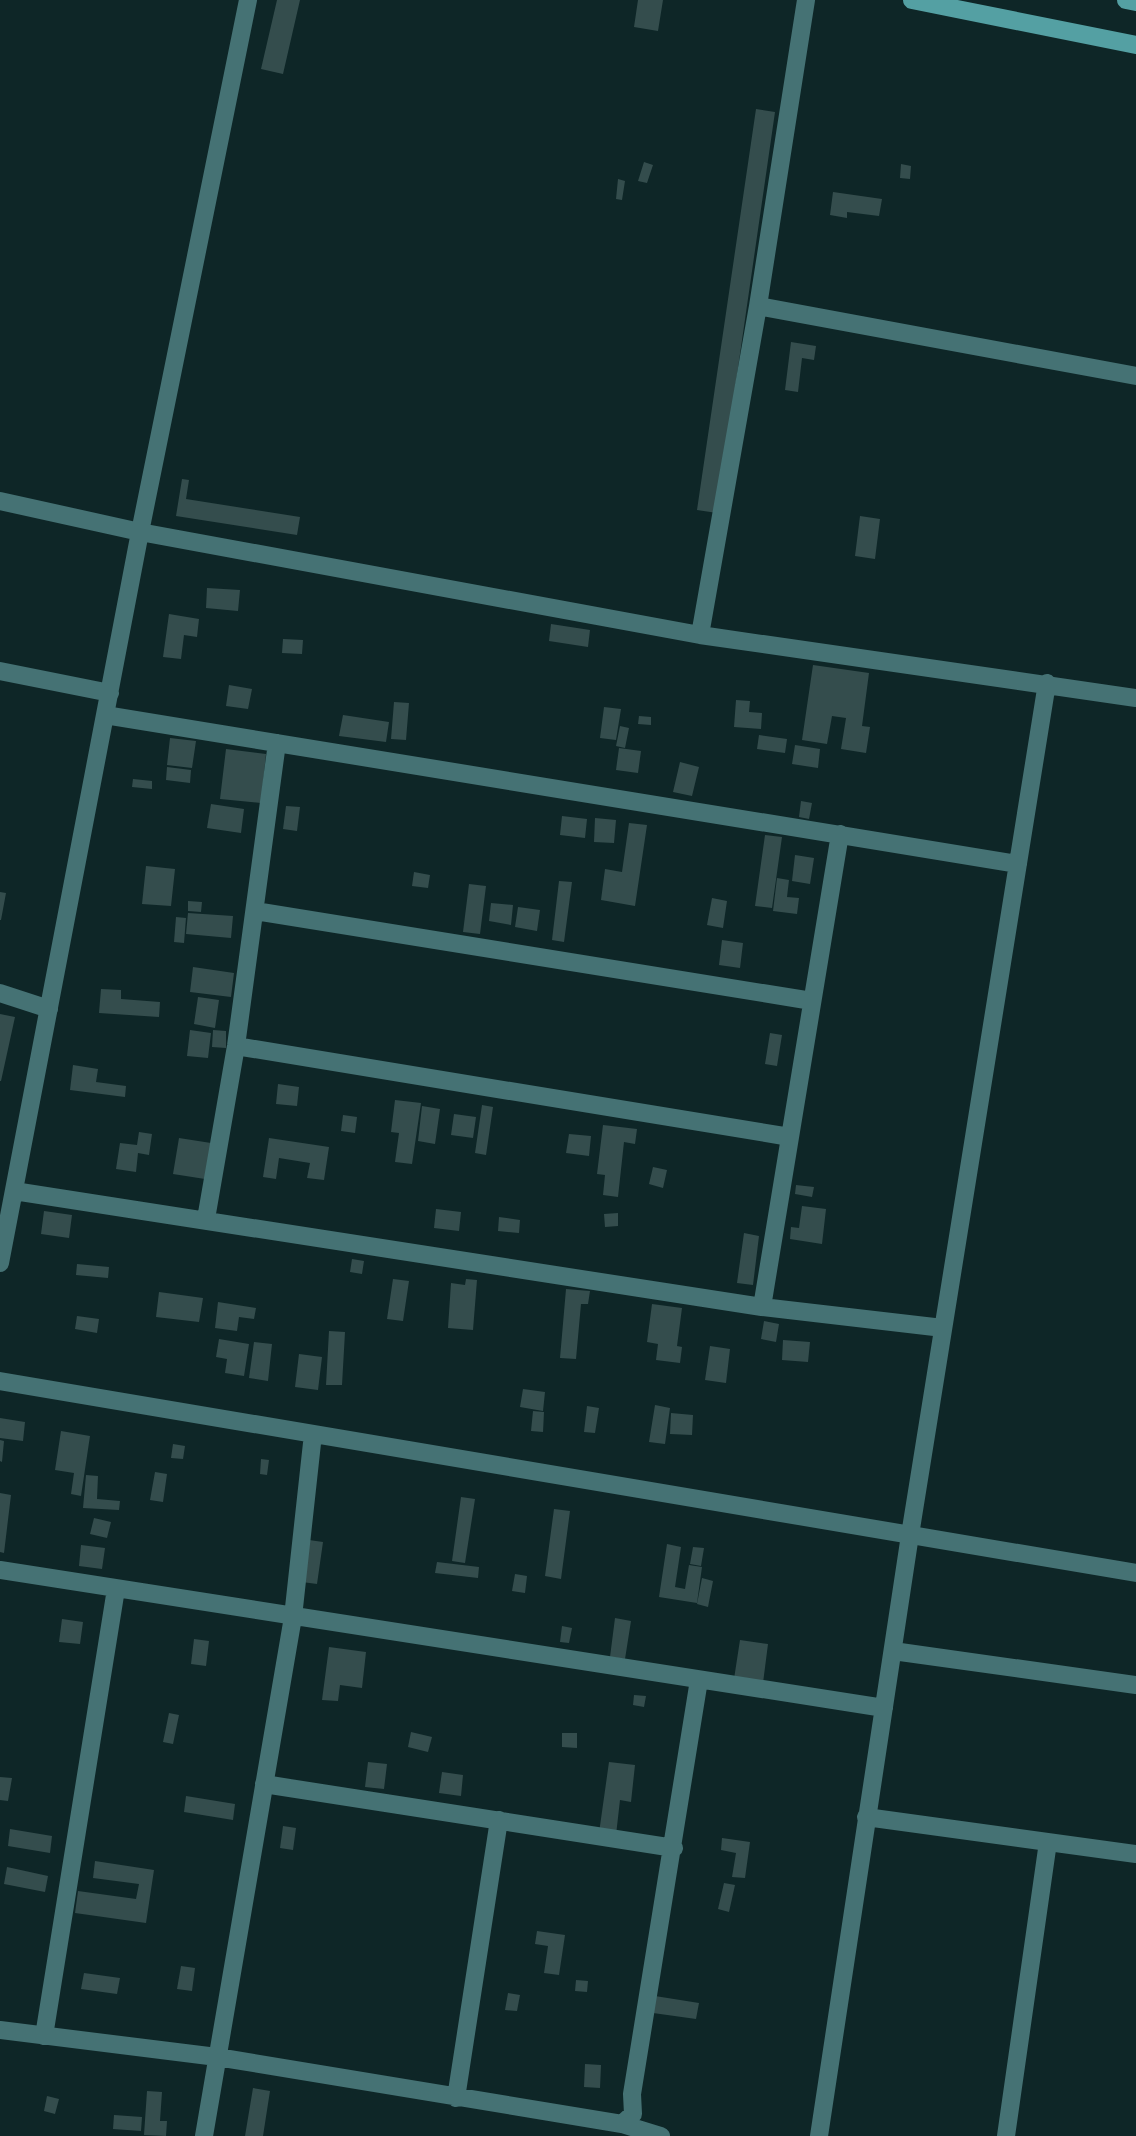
<svg xmlns="http://www.w3.org/2000/svg" width="1136" height="2136" font-family="Ubuntu,sans-serif">
<style>
.building{fill:#344d4d}
.lines{fill:none;stroke-linecap:round;stroke-linejoin:round}
.minor{stroke:#457274;stroke-width:18}
.secondary{stroke:#54a0a3;stroke-width:18}
</style>
<rect width="100%" height="100%" fill="#0e2627"/>
<path class="building" d="M 277,0 L 300,0 L 283,74 L 261,69 Z
M 638,0 L 663,0 L 658,31 L 634,27 Z
M 756,109 L 775,112 L 717,513 L 697,510 Z
M 644,162 L 653,165 L 647,183 L 638,181 Z
M 901,164 L 911,166 L 910,179 L 900,178 Z
M 618,179 L 625,181 L 622,200 L 616,199 Z
M 833,192 L 882,199 L 879,216 L 847,212 L 847,218 L 830,215 Z
M 791,342 L 816,346 L 814,360 L 802,358 L 798,392 L 785,390 Z
M 182,479 L 189,480 L 186,499 L 300,517 L 297,535 L 176,516 Z
M 860,516 L 880,519 L 875,559 L 855,556 Z
M 207,588 L 240,590 L 238,611 L 206,608 Z
M 169,614 L 199,619 L 197,637 L 184,635 L 181,659 L 163,657 Z
M 551,624 L 590,630 L 588,647 L 549,641 Z
M 283,639 L 303,640 L 302,654 L 282,653 Z
M 813,665 L 869,673 L 862,726 L 870,727 L 866,753 L 841,749 L 846,718 L 832,716 L 827,744 L 802,740 Z
M 229,685 L 252,689 L 248,709 L 226,706 Z
M 736,700 L 750,701 L 749,712 L 762,713 L 761,729 L 734,727 Z
M 394,702 L 409,703 L 406,740 L 391,739 Z
M 604,707 L 621,709 L 616,740 L 600,738 Z
M 343,715 L 389,722 L 386,742 L 339,736 Z
M 639,716 L 651,717 L 651,725 L 638,724 Z
M 620,726 L 629,728 L 625,748 L 616,746 Z
M 759,735 L 787,739 L 785,753 L 757,749 Z
M 170,738 L 196,741 L 192,768 L 167,765 Z
M 795,745 L 820,749 L 818,768 L 792,764 Z
M 619,748 L 641,751 L 638,773 L 616,770 Z
M 226,749 L 266,754 L 261,803 L 220,799 Z
M 680,762 L 699,767 L 692,796 L 673,792 Z
M 167,767 L 191,770 L 190,783 L 166,780 Z
M 133,779 L 152,781 L 152,789 L 132,787 Z
M 801,801 L 812,803 L 809,819 L 799,817 Z
M 211,804 L 244,809 L 241,833 L 207,828 Z
M 286,806 L 300,807 L 297,831 L 283,829 Z
M 562,816 L 587,819 L 585,838 L 560,835 Z
M 595,818 L 616,820 L 614,843 L 594,842 Z
M 629,823 L 647,825 L 635,906 L 601,900 L 605,869 L 622,872 Z
M 765,835 L 782,837 L 772,908 L 755,906 Z
M 795,855 L 814,858 L 810,884 L 792,881 Z
M 146,866 L 175,869 L 171,906 L 142,904 Z
M 414,872 L 430,875 L 428,888 L 412,886 Z
M 777,878 L 789,880 L 787,897 L 799,898 L 797,914 L 773,911 Z
M 559,881 L 572,882 L 564,942 L 552,940 Z
M 469,884 L 486,886 L 480,934 L 463,932 Z
M 0,892 L 6,893 L 1,920 L 0,920 Z
M 712,898 L 727,901 L 723,928 L 707,925 Z
M 188,901 L 202,902 L 201,912 L 188,911 Z
M 491,903 L 513,905 L 511,925 L 489,921 Z
M 518,907 L 540,910 L 537,931 L 515,927 Z
M 188,913 L 233,916 L 231,938 L 186,934 Z
M 176,917 L 186,918 L 184,943 L 174,942 Z
M 722,940 L 743,943 L 740,968 L 719,965 Z
M 193,967 L 234,973 L 231,997 L 190,992 Z
M 101,989 L 121,990 L 121,999 L 160,1002 L 159,1017 L 99,1013 Z
M 198,997 L 219,1000 L 215,1028 L 194,1024 Z
M 0,1014 L 15,1017 L 1,1081 L 0,1081 Z
M 190,1030 L 211,1033 L 208,1058 L 187,1056 Z
M 213,1030 L 226,1031 L 226,1048 L 212,1047 Z
M 770,1033 L 782,1035 L 777,1066 L 765,1064 Z
M 73,1065 L 98,1069 L 96,1082 L 126,1086 L 125,1097 L 70,1090 Z
M 278,1084 L 299,1087 L 297,1106 L 276,1104 Z
M 395,1100 L 421,1103 L 412,1164 L 395,1162 L 399,1133 L 391,1132 Z
M 482,1105 L 493,1107 L 486,1155 L 475,1153 Z
M 422,1106 L 440,1109 L 435,1144 L 418,1141 Z
M 454,1114 L 476,1117 L 473,1138 L 451,1135 Z
M 343,1115 L 357,1117 L 355,1133 L 341,1131 Z
M 603,1125 L 637,1129 L 635,1144 L 624,1142 L 618,1197 L 603,1195 L 605,1175 L 597,1174 Z
M 139,1132 L 152,1134 L 149,1155 L 138,1153 L 136,1172 L 116,1169 L 120,1143 L 137,1145 Z
M 569,1134 L 591,1136 L 589,1156 L 566,1153 Z
M 179,1138 L 211,1143 L 205,1179 L 173,1174 Z
M 269,1138 L 329,1147 L 324,1180 L 307,1178 L 310,1163 L 279,1158 L 276,1179 L 263,1177 Z
M 653,1167 L 667,1170 L 663,1188 L 649,1184 Z
M 796,1185 L 814,1187 L 812,1197 L 795,1194 Z
M 802,1206 L 826,1209 L 822,1244 L 790,1239 L 791,1227 L 799,1228 Z
M 436,1209 L 461,1212 L 459,1231 L 434,1228 Z
M 44,1211 L 72,1215 L 69,1238 L 41,1234 Z
M 618,1213 L 618,1226 L 605,1227 L 604,1214 Z
M 499,1217 L 520,1220 L 519,1233 L 498,1231 Z
M 744,1233 L 759,1236 L 753,1285 L 737,1283 Z
M 352,1259 L 364,1261 L 362,1274 L 350,1272 Z
M 77,1264 L 109,1267 L 108,1278 L 76,1275 Z
M 393,1279 L 409,1281 L 403,1321 L 387,1319 Z
M 466,1279 L 477,1280 L 473,1330 L 448,1328 L 451,1283 L 465,1285 Z
M 566,1289 L 590,1291 L 588,1304 L 581,1304 L 576,1359 L 560,1358 Z
M 159,1292 L 203,1298 L 199,1322 L 156,1317 Z
M 218,1302 L 256,1308 L 254,1319 L 239,1317 L 237,1331 L 215,1328 Z
M 652,1304 L 682,1308 L 677,1346 L 682,1347 L 680,1363 L 656,1360 L 658,1344 L 647,1342 Z
M 77,1316 L 99,1319 L 97,1333 L 75,1329 Z
M 764,1321 L 779,1324 L 776,1342 L 761,1339 Z
M 329,1331 L 345,1332 L 342,1385 L 326,1385 Z
M 219,1339 L 249,1344 L 244,1376 L 225,1373 L 227,1359 L 216,1357 Z
M 783,1340 L 810,1342 L 808,1362 L 782,1360 Z
M 254,1342 L 272,1344 L 268,1381 L 249,1378 Z
M 710,1346 L 730,1349 L 726,1383 L 705,1380 Z
M 299,1354 L 322,1357 L 318,1390 L 295,1387 Z
M 523,1389 L 545,1392 L 543,1411 L 520,1407 Z
M 655,1405 L 670,1408 L 665,1444 L 649,1442 Z
M 587,1406 L 599,1408 L 595,1433 L 584,1432 Z
M 533,1411 L 544,1412 L 543,1432 L 531,1431 Z
M 671,1413 L 693,1415 L 692,1435 L 670,1434 Z
M 0,1418 L 25,1422 L 23,1441 L 0,1438 Z
M 61,1431 L 90,1436 L 81,1496 L 71,1494 L 74,1473 L 55,1470 Z
M 0,1440 L 4,1441 L 2,1462 L 0,1461 Z
M 173,1444 L 185,1446 L 183,1459 L 171,1458 Z
M 261,1459 L 269,1460 L 267,1475 L 260,1474 Z
M 155,1472 L 167,1474 L 163,1502 L 150,1500 Z
M 86,1475 L 98,1476 L 97,1499 L 120,1501 L 119,1510 L 83,1508 Z
M 0,1493 L 11,1495 L 4,1553 L 0,1552 Z
M 461,1497 L 475,1499 L 465,1563 L 452,1561 Z
M 554,1509 L 570,1511 L 561,1579 L 545,1576 Z
M 94,1518 L 111,1522 L 107,1538 L 90,1534 Z
M 309,1540 L 323,1542 L 317,1584 L 302,1582 Z
M 667,1544 L 681,1547 L 675,1587 L 685,1589 L 689,1565 L 702,1567 L 697,1603 L 659,1597 Z
M 81,1545 L 105,1548 L 102,1569 L 79,1566 Z
M 693,1547 L 704,1548 L 701,1566 L 690,1564 Z
M 437,1562 L 479,1567 L 478,1578 L 435,1573 Z
M 515,1574 L 527,1576 L 525,1593 L 512,1591 Z
M 702,1578 L 713,1581 L 708,1607 L 697,1604 Z
M 615,1618 L 631,1621 L 625,1659 L 610,1657 Z
M 62,1619 L 83,1622 L 80,1644 L 59,1642 Z
M 562,1626 L 572,1628 L 569,1643 L 560,1642 Z
M 194,1639 L 209,1641 L 206,1666 L 191,1664 Z
M 740,1640 L 768,1644 L 763,1683 L 734,1679 Z
M 329,1647 L 366,1652 L 362,1688 L 340,1685 L 338,1701 L 322,1700 Z
M 634,1695 L 646,1696 L 644,1707 L 633,1705 Z
M 169,1713 L 179,1715 L 173,1744 L 163,1742 Z
M 411,1732 L 432,1737 L 428,1752 L 408,1747 Z
M 562,1733 L 577,1733 L 577,1748 L 562,1747 Z
M 368,1762 L 387,1764 L 384,1789 L 365,1787 Z
M 609,1762 L 635,1765 L 631,1802 L 620,1800 L 616,1835 L 599,1833 Z
M 442,1772 L 463,1775 L 461,1796 L 439,1793 Z
M 0,1777 L 12,1778 L 8,1801 L 0,1800 Z
M 186,1796 L 235,1804 L 233,1820 L 184,1812 Z
M 283,1826 L 296,1828 L 293,1850 L 280,1848 Z
M 10,1829 L 52,1836 L 50,1853 L 8,1846 Z
M 722,1838 L 750,1842 L 745,1878 L 732,1877 L 736,1853 L 721,1850 Z
M 95,1861 L 154,1870 L 146,1923 L 75,1913 L 78,1891 L 136,1899 L 139,1884 L 93,1878 Z
M 7,1867 L 48,1876 L 45,1892 L 4,1884 Z
M 724,1883 L 735,1885 L 729,1912 L 718,1909 Z
M 537,1931 L 565,1935 L 559,1975 L 544,1973 L 548,1946 L 535,1944 Z
M 181,1966 L 195,1968 L 192,1991 L 177,1989 Z
M 84,1973 L 120,1978 L 117,1994 L 81,1989 Z
M 576,1980 L 588,1981 L 587,1992 L 575,1991 Z
M 508,1993 L 520,1995 L 517,2011 L 505,2010 Z
M 655,1996 L 699,2003 L 696,2019 L 653,2013 Z
M 585,2064 L 601,2065 L 600,2088 L 584,2087 Z
M 253,2088 L 270,2091 L 263,2136 L 245,2136 Z
M 147,2091 L 162,2092 L 160,2121 L 167,2121 L 166,2136 L 144,2135 Z
M 47,2096 L 59,2099 L 55,2114 L 44,2111 Z
M 114,2115 L 142,2117 L 141,2131 L 113,2129 Z"/>
<g class="lines">
<path class="minor" d="M 758,306 L 1136,376
M 0,501 L 140,532 L 700,635 L 1136,698
M 700,635 L 758,306 L 806,0
M 0,671 L 110,693
M 105,715 L 1018,864
M 255,911 L 812,1001
M 0,993 L 49,1009
M 236,1046 L 790,1137
M 14,1191 L 762,1307 L 943,1328
M 206,1219 L 236,1046 L 277,743
M 0,1263 L 140,532 L 248,0
M 762,1307 L 840,834
M 0,1381 L 1136,1573
M 0,1570 L 884,1708
M 893,1651 L 1136,1685
M 264,1784 L 674,1848
M 866,1817 L 1136,1854
M 0,2030 L 217,2057 L 622,2124 L 633,2114 L 632,2094 L 699,1680
M 44,2036 L 116,1589
M 456,2098 L 499,1820
M 622,2124 L 661,2136
M 204,2136 L 293,1617 L 313,1434
M 819,2136 L 910,1535 L 1047,683
M 1006,2136 L 1048,1842"/>
<path class="secondary" d="M 912,0 L 1136,45
M 1126,0 L 1136,2"/>
</g>
</svg>
